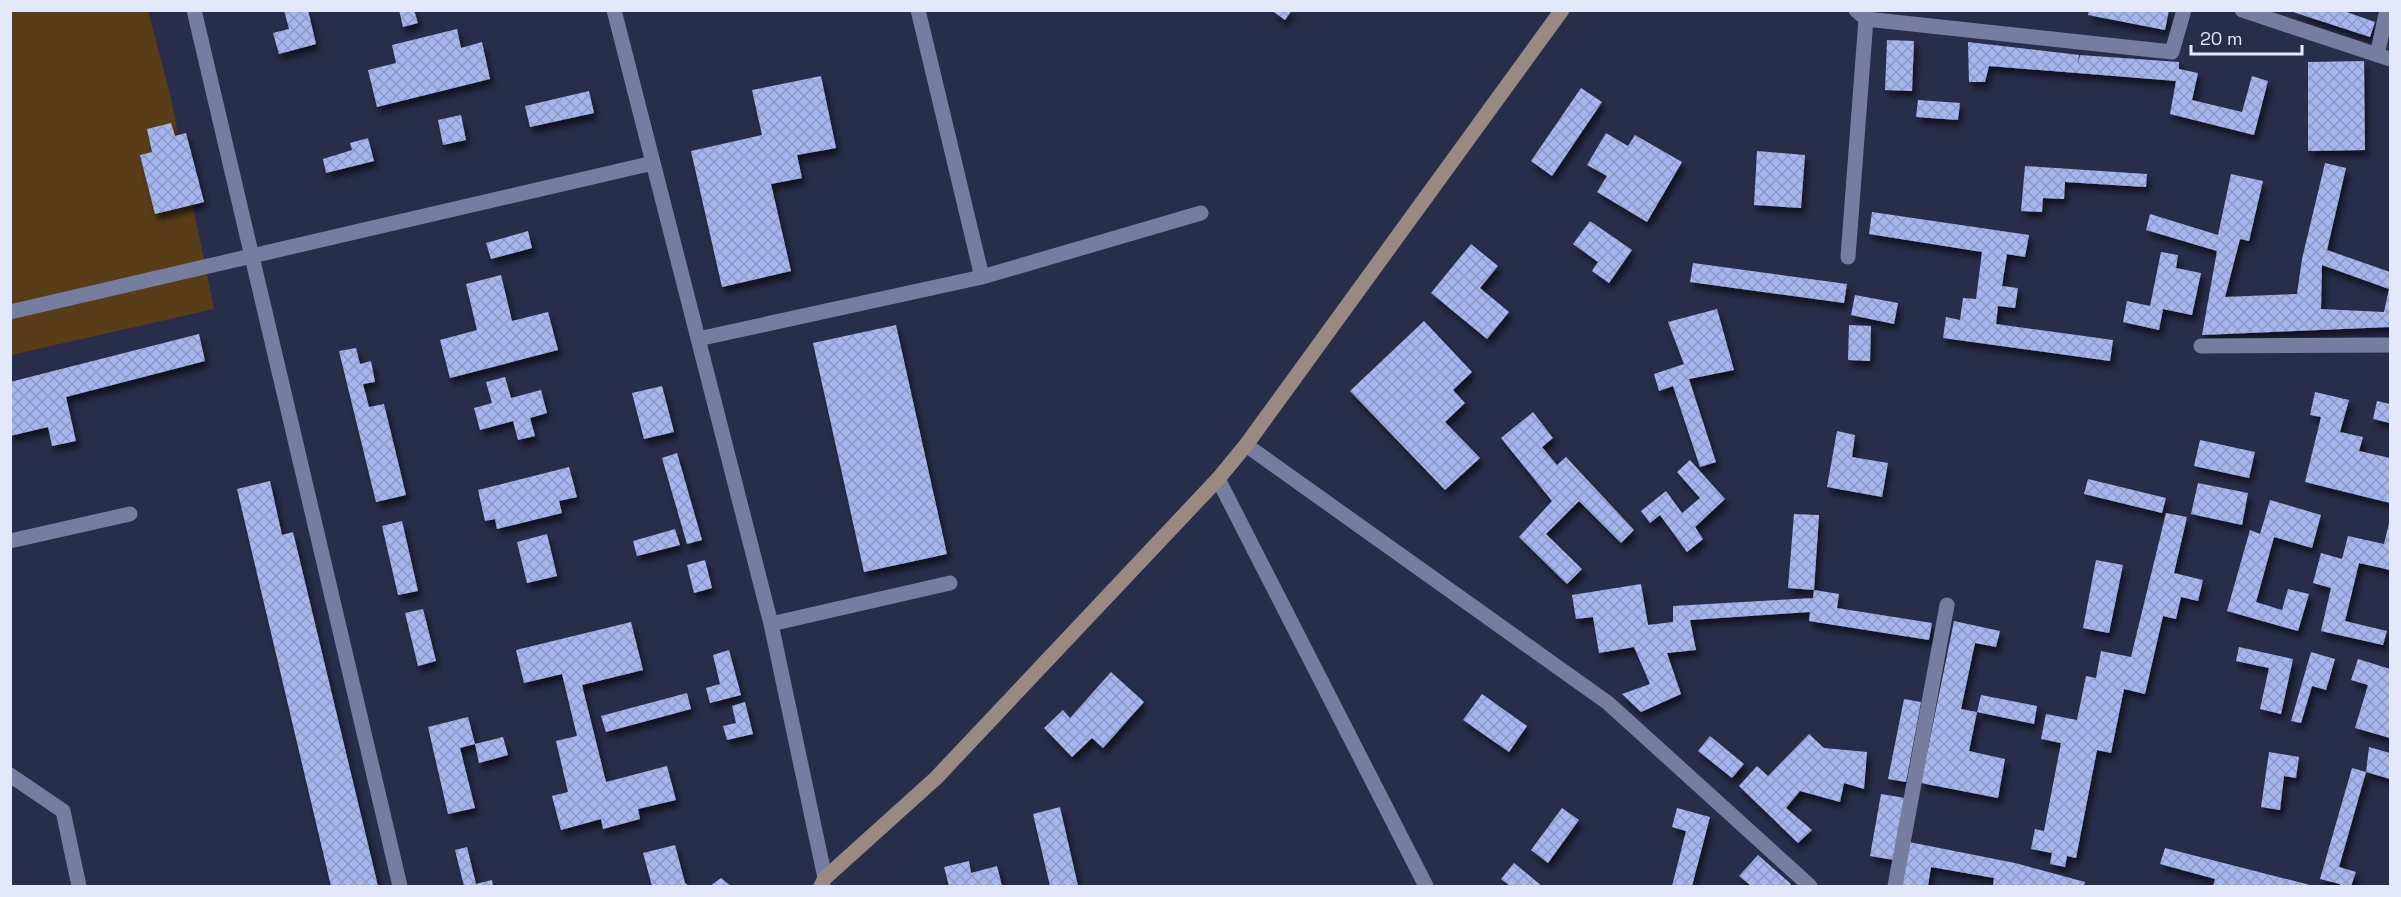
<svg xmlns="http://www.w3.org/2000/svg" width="2401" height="897" font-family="'Space Grotesk',sans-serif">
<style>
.green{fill:#593d18}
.building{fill:url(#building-cross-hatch);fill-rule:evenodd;filter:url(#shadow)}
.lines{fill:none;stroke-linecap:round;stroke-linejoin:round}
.lane{stroke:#757e9e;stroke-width:15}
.street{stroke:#757e9e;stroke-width:15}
.secondary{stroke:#988982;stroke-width:15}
</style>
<defs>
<pattern id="building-cross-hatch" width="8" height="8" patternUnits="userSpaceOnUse" patternTransform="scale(1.5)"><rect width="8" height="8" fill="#a5b5ee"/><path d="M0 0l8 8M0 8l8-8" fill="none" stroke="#8d99c5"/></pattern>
<filter id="shadow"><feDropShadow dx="3.5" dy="6" stdDeviation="3" flood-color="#0009"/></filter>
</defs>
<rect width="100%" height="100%" fill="#282e4a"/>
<path class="green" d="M 10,11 L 148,11 L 170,94 L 214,309 L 11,355 Z"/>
<path class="building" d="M 284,10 L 308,10 L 316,44 L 279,54 L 273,33 L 289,29 Z
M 399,10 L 414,10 L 418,23 L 403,27 Z
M 1271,10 L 1292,10 L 1285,20 Z
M 2089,10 L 2169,10 L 2165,30 L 2088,15 Z
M 2341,10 L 2375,22 L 2370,37 L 2290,11 Z
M 457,29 L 461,48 L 482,42 L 490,79 L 377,107 L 368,70 L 396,63 L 392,45 Z
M 1887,40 L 1914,41 L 1912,91 L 1885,90 Z
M 1968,42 L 2079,55 L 2078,65 L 2080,55 L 2179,62 L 2179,69 L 2198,73 L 2192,100 L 2242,112 L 2252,76 L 2268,81 L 2254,135 L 2170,114 L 2176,81 L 1989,66 L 1985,82 L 1969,82 Z
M 2364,61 L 2365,150 L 2308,151 L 2308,62 Z
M 821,76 L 836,148 L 797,155 L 802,178 L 771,184 L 791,271 L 722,287 L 691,151 L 762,135 L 752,90 Z
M 1581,88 L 1602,102 L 1552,176 L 1531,161 Z
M 589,91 L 594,113 L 530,127 L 525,106 Z
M 1918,100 L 1960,103 L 1958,120 L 1916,117 Z
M 461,115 L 466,140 L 443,145 L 438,120 Z
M 171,123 L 175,136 L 186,133 L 204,202 L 155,214 L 140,155 L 152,152 L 147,129 Z
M 1606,133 L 1628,146 L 1635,135 L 1682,162 L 1647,222 L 1597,192 L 1607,176 L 1587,165 Z
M 368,138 L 374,161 L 326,173 L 323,159 L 352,150 L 350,143 Z
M 1757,151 L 1805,155 L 1801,208 L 1754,205 Z
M 2325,163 L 2346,168 L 2327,250 L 2390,272 L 2390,327 L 2202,335 L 2217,251 L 2146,230 L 2150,214 L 2218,235 L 2231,174 L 2263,181 L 2249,241 L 2240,239 L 2225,297 L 2297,294 L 2302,259 ZM 2322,265 L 2389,289 L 2384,312 L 2321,309 Z
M 2025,166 L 2147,174 L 2146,187 L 2065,182 L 2064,199 L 2043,198 L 2042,212 L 2021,211 Z
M 1872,212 L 2029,235 L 2025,257 L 2007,254 L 2002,286 L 2018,288 L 2015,308 L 1998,306 L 1996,324 L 2113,340 L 2110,361 L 1943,338 L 1946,317 L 1960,320 L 1963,298 L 1976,299 L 1982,252 L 1869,234 Z
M 1590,221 L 1632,250 L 1609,283 L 1592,271 L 1598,262 L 1573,244 Z
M 528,231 L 532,248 L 491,259 L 486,243 Z
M 1471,244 L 1498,266 L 1480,288 L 1509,312 L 1487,339 L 1431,293 Z
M 2161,252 L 2178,255 L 2176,268 L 2201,273 L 2192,315 L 2163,309 L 2159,330 L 2123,322 L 2127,301 L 2150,306 Z
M 1693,263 L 1847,284 L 1844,303 L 1690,282 Z
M 501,275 L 512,321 L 548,312 L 558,350 L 450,378 L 440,340 L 477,330 L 466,284 Z
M 1855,295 L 1898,303 L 1894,324 L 1851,315 Z
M 1717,309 L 1734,370 L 1689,379 L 1716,462 L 1700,467 L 1673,386 L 1659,391 L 1654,374 L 1684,364 L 1668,322 Z
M 1424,321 L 1472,372 L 1453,390 L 1465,403 L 1445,422 L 1480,458 L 1445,490 L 1350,391 Z
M 896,325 L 947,554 L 864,572 L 813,343 Z
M 1849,325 L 1871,326 L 1870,361 L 1848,360 Z
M 199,334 L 205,361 L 66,397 L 76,441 L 52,446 L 48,427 L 10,436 L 10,382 Z
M 356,348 L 360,364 L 371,361 L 375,382 L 363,384 L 369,407 L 384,404 L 406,495 L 376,502 L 339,351 Z
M 505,377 L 511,398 L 541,390 L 547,413 L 530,418 L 535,436 L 518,440 L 513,421 L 480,430 L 474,408 L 492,403 L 486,382 Z
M 662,386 L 674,432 L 644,439 L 632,393 Z
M 2315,392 L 2349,400 L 2340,432 L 2363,437 L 2359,451 L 2390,458 L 2390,503 L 2305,482 L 2321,417 L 2310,415 Z
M 2377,401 L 2390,404 L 2390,423 L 2373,419 Z
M 1533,412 L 1553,438 L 1542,447 L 1557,465 L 1566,457 L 1634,530 L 1621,543 L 1579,501 L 1546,534 L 1582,569 L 1567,584 L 1519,537 L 1552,501 L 1501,438 Z
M 1837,431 L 1855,435 L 1852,457 L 1888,463 L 1882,497 L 1827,487 Z
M 2200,440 L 2255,452 L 2249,478 L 2194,466 Z
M 677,453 L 702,540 L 687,544 L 662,458 Z
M 1690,460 L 1725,499 L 1695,527 L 1703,539 L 1687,552 L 1660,515 L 1650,523 L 1641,511 L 1666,491 L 1682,513 L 1700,498 L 1677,472 Z
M 569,467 L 577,497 L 559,501 L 562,513 L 497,529 L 495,519 L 485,521 L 478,490 Z
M 2088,479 L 2166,498 L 2162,513 L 2084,494 Z
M 270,481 L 282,535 L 293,532 L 378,886 L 331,886 L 237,489 Z
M 2198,483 L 2248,493 L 2242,525 L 2191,514 Z
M 2270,500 L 2321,515 L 2312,548 L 2274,537 L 2256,602 L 2282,610 L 2288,589 L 2309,594 L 2298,631 L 2227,611 L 2250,530 L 2260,534 Z
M 2166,513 L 2187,517 L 2174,573 L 2203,580 L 2198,601 L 2181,597 L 2176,619 L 2163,616 L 2145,694 L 2124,689 L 2111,753 L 2097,750 L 2076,858 L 2067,856 L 2065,867 L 2050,864 L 2052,853 L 2031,849 L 2035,829 L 2044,831 L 2061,743 L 2041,739 L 2046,714 L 2077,720 L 2086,676 L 2096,678 L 2101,651 L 2131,657 Z
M 1794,514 L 1819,515 L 1814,590 L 1788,588 Z
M 2390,519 L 2390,570 L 2359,563 L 2345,621 L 2387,631 L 2383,645 L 2321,631 L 2331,588 L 2313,583 L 2321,553 L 2342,559 L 2348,536 L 2384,544 Z
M 402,521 L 418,591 L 398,595 L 382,526 Z
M 675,529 L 680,545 L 637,556 L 633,541 Z
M 547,534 L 557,576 L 527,583 L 517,542 Z
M 705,560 L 712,588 L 694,593 L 687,565 Z
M 2096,560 L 2123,565 L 2109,633 L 2083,628 Z
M 1641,584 L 1648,625 L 1673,622 L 1673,606 L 1813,598 L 1814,590 L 1839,594 L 1837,608 L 1932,623 L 1929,640 L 1809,621 L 1810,612 L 1690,620 L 1696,650 L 1667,653 L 1681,694 L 1641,712 L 1622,694 L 1650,684 L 1634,647 L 1599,653 L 1593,617 L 1576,619 L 1572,595 Z
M 423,609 L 436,661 L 418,666 L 405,613 Z
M 1954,621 L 2000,631 L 1996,647 L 1975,643 L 1961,709 L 1977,712 L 1981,695 L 2037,706 L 2034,724 L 1977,712 L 1969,751 L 2005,759 L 1998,798 L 1921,783 Z
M 631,622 L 643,670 L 582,685 L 606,782 L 667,766 L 676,800 L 638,809 L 640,819 L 603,829 L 601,819 L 561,830 L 552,796 L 568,792 L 556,741 L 577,736 L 562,674 L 524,683 L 516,650 Z
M 2239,647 L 2293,659 L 2281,714 L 2260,709 L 2269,668 L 2236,661 Z
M 729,650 L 741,695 L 710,703 L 706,688 L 720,684 L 713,655 Z
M 2311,652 L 2335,659 L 2326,690 L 2312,686 L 2301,723 L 2291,721 Z
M 2358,659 L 2390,669 L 2390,738 L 2355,728 L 2368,685 L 2351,680 Z
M 1111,672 L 1144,702 L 1103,748 L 1092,738 L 1072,757 L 1044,728 L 1063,710 L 1070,718 Z
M 687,693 L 691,709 L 606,732 L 601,716 Z
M 1482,694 L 1527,726 L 1509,752 L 1463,720 Z
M 1904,699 L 1921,702 L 1906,782 L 1888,779 Z
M 745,702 L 753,734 L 727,740 L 723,726 L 736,723 L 732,706 Z
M 468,717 L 475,744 L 460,748 L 475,808 L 448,814 L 428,727 Z
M 1809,734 L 1824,748 L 1867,752 L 1864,789 L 1844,783 L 1840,802 L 1800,791 L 1786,808 L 1812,830 L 1798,843 L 1739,786 L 1757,766 L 1768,776 Z
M 1710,736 L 1744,764 L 1732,778 L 1698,751 Z
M 503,737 L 508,755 L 479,763 L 475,744 Z
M 2369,747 L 2390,753 L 2390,779 L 2366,772 L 2339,867 L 2356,872 L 2351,886 L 2340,886 L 2340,884 L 2320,879 L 2352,768 L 2366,772 Z
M 2269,752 L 2299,757 L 2296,778 L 2284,776 L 2280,810 L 2261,807 Z
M 1881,794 L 1905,798 L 1894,860 L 1870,856 Z
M 1060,807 L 1078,886 L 1050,886 L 1033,814 Z
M 1562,808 L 1579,820 L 1548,863 L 1531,850 Z
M 1677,808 L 1710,817 L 1692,886 L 1672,886 L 1686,831 L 1672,827 Z
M 1909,842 L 2015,863 L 2085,882 L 2084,886 L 1993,886 L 1994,878 L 1931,867 L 1928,886 L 1902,886 Z
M 675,845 L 685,883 L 689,886 L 652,886 L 643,853 Z
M 467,847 L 476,884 L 492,880 L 493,886 L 464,886 L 455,850 Z
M 2165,848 L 2314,886 L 2213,886 L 2215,879 L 2160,864 Z
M 1758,855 L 1791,884 L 1789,886 L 1751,886 L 1739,876 Z
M 969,861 L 971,873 L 997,866 L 1002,886 L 949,886 L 944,867 Z
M 1514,863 L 1542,886 L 1510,886 L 1501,879 Z
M 721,878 L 731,886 L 710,886 Z"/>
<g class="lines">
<path class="lane" d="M 10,541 L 130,514
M 10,775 L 63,811 L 79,886"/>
<path class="street" d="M 194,10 L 400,886
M 614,10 L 771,624 L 825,878
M 918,10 L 982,277
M 1856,10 L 1866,19 L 2172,52 L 2184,10
M 2242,10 L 2390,59
M 2377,55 L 2387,10
M 1848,257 L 1866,19
M 10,312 L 653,163
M 698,339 L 982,277 L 1201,213
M 2201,346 L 2390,345
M 1246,445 L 1608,703 L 1810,886
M 1218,479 L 1426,886
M 771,624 L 950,583
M 1895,886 L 1947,605"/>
<path class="secondary" d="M 821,886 L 825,878 L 936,778 L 1218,479 L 1246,445 L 1562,10"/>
</g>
<rect width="2401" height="897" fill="none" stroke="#e3e9fb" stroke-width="24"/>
<path d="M2191 45v9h111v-9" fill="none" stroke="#e3e9fb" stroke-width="3"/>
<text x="2200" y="45" font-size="18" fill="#e3e9fb" stroke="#282e4a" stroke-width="4.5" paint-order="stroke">20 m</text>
</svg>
